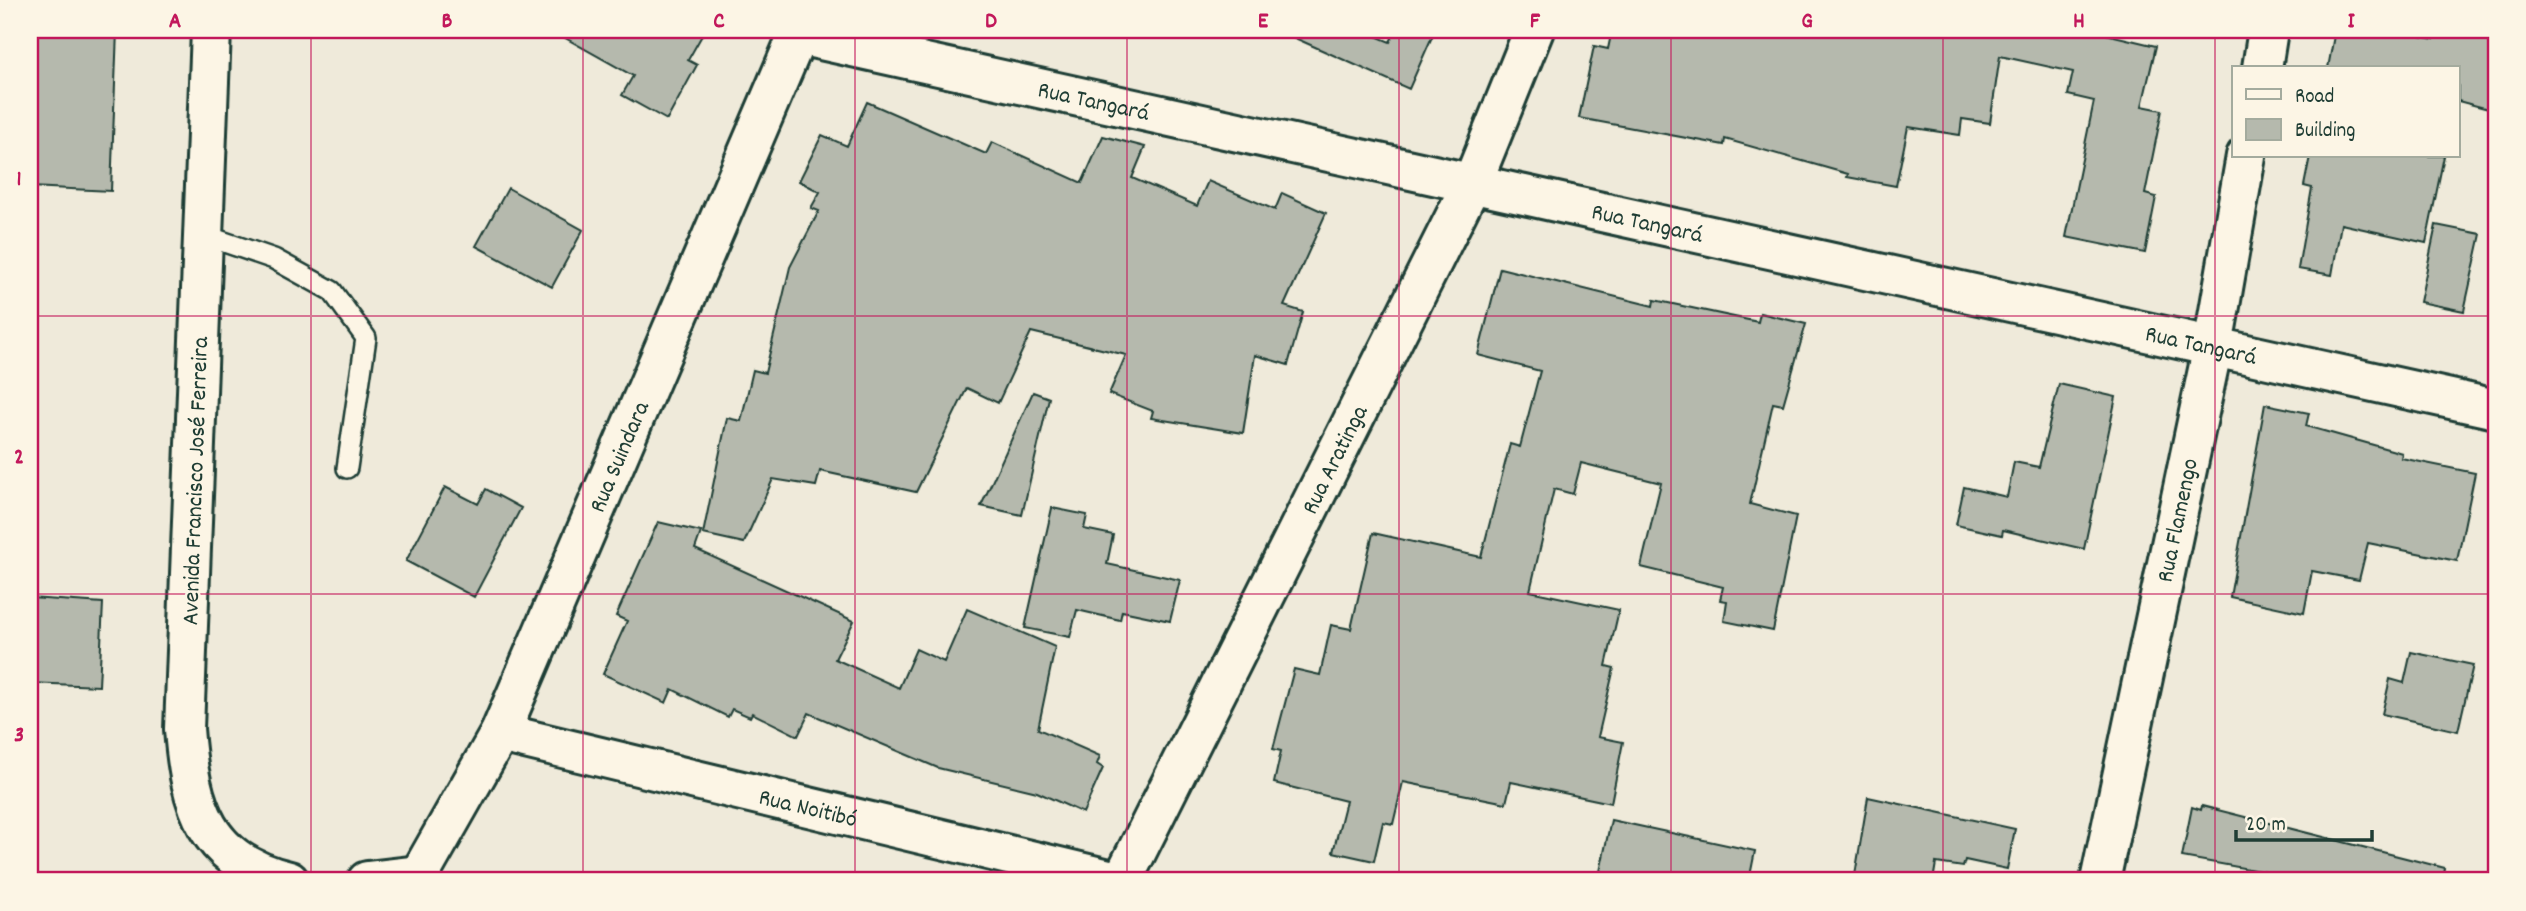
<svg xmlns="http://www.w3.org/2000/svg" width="2526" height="911" font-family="Dekko,sans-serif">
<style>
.building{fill:#b5b9ad;stroke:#1f3d34;stroke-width:2}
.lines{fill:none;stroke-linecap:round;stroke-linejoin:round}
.lane-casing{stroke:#1f3d34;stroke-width:24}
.street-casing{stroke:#1f3d34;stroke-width:44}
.lane{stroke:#fcf5e5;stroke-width:19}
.street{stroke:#fcf5e5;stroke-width:38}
.grid{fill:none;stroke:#c2185b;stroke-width:2;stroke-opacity:0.55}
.labels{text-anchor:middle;stroke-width:5;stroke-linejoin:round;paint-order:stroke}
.street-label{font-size:24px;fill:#1f3d34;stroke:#fcf5e5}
.neatline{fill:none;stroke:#c2185b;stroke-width:2.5}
.grid-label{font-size:23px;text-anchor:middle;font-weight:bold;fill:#c2185b}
</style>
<rect width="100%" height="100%" fill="#efeada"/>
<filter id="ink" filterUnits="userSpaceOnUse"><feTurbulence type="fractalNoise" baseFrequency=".0143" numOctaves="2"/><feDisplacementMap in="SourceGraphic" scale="14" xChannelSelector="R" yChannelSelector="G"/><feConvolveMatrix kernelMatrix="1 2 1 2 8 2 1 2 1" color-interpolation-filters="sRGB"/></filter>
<g filter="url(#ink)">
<path class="building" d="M 30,30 L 117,30 L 111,191 L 30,187 Z
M 551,30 L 705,30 L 688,60 L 697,65 L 667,120 L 622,95 L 633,76 Z
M 1277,30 L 1361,30 L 1390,42 L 1396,30 L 1435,30 L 1409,89 Z
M 1612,30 L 2089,30 L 2156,46 L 2142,106 L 2162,110 L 2145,194 L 2156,197 L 2145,253 L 2066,237 L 2094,101 L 2068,95 L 2073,72 L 2000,56 L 1990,123 L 1962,119 L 1960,135 L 1908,127 L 1896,186 L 1847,177 L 1848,174 L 1725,139 L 1724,145 L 1579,118 L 1594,46 L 1608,49 Z
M 2335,30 L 2389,30 L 2434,39 L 2435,30 L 2470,30 L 2496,36 L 2496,111 L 2458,101 L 2458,68 L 2328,68 Z
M 867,102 L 986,154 L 992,142 L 1082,183 L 1103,136 L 1145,147 L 1132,178 L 1197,206 L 1208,181 L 1275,210 L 1282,193 L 1326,213 L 1284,306 L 1303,312 L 1288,365 L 1255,355 L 1243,433 L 1151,418 L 1153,411 L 1109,394 L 1126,355 L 1031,332 L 998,403 L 967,388 L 916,492 L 820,471 L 816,486 L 773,479 L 744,543 L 703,534 L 727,418 L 741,421 L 753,370 L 765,373 L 790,267 L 819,211 L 811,208 L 820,192 L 799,181 L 822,135 L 847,146 Z
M 2310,156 L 2444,156 L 2426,243 L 2341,224 L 2332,275 L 2298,269 L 2312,188 L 2304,186 Z
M 508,188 L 583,230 L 552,287 L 476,246 Z
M 2436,225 L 2481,234 L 2464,311 L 2420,302 Z
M 1500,268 L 1653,306 L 1654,300 L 1758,322 L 1760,313 L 1806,324 L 1783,405 L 1773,403 L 1750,504 L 1796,516 L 1773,631 L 1724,621 L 1727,601 L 1720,600 L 1723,587 L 1641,567 L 1661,483 L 1581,463 L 1573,494 L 1554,489 L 1530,591 L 1619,610 L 1606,666 L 1614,668 L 1598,737 L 1623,742 L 1611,803 L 1511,782 L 1506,803 L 1403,782 L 1393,824 L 1383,822 L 1374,861 L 1333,852 L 1346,801 L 1274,783 L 1281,751 L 1273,749 L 1294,669 L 1320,675 L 1331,625 L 1351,629 L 1373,533 L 1481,557 L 1510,444 L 1520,447 L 1540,371 L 1478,355 Z
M 2059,384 L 2116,397 L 2084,549 L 2003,530 L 2002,535 L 1956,525 L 1964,487 L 2007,497 L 2014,462 L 2039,467 Z
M 1033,392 L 1049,398 L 1022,515 L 981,506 Z
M 2265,404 L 2309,413 L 2306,426 L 2402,453 L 2401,458 L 2475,473 L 2457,561 L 2368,543 L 2359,580 L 2312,571 L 2304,613 L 2230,597 Z
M 445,487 L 478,504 L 486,489 L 521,508 L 474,597 L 406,561 Z
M 1052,508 L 1087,515 L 1084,529 L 1113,535 L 1107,564 L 1180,580 L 1170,621 L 1122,611 L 1120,620 L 1077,610 L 1070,637 L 1025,628 Z
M 658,522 L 701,532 L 695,549 L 854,621 L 835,659 L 899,688 L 916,649 L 944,662 L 967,609 L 1055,647 L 1038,729 L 1100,756 L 1097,764 L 1103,768 L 1083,813 L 1037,792 L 938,768 L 809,713 L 798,736 L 752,713 L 750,717 L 732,709 L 728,717 L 672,689 L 666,703 L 603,674 L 627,621 L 616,616 Z
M 30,598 L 103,603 L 99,686 L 30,683 Z
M 2411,652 L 2473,665 L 2458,731 L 2382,714 L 2390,679 L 2404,683 Z
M 1868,797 L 2015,829 L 2007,869 L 1965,860 L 1963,867 L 1936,863 L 1933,881 L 1854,881 Z
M 2202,806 L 2445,868 L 2443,881 L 2316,881 L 2182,857 L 2192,807 L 2201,810 Z
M 1611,820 L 1755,851 L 1749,881 L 1598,881 Z"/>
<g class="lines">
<defs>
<path id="lane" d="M 204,235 L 274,259 L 332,291 L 366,338 L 347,468"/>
<g id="street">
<path d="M 211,30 L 184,729 C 190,806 206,862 289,881"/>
<path id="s1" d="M 798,35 L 2496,409"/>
<path d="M 2262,68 L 2268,30"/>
<path id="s2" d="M 500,733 L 1117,881"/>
<path d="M 367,881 L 419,875"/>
<path id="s3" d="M 416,881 L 500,733 L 800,30"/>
<path id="s4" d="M 1122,881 L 1473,181 L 1534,30"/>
<path id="s5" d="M 2100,881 L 2213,346 L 2246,156"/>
</g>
</defs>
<use href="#lane" class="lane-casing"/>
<use href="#street" class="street-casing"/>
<use href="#lane" class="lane"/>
<use href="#street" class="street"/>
</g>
</g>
<path class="grid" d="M 311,30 L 311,881M 583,30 L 583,881M 855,30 L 855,881M 1127,30 L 1127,881M 1399,30 L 1399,881M 1671,30 L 1671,881M 1943,30 L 1943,881M 2215,30 L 2215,881M 30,316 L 2496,316M 30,594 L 2496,594"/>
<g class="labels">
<g class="street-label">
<text dy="8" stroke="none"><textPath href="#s1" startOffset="303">Rua Tangará</textPath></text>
<text dy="8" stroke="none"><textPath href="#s1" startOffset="870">Rua Tangará</textPath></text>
<text dy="8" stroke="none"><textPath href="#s1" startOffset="1437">Rua Tangará</textPath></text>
<text dy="8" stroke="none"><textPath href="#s3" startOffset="471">Rua Suindara</textPath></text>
<text dy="8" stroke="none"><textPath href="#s4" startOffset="472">Rua Aratinga</textPath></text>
<text transform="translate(194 481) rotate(-88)" y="8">Avenida Francisco José Ferreira</text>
<text dy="8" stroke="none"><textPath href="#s5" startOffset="369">Rua Flamengo</textPath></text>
<text dy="8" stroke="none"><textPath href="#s2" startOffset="317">Rua Noitibó</textPath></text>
</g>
</g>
<rect width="2526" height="911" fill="none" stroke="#fcf5e5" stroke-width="77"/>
<rect x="2232" y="66" width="228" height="91" fill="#fcf5e5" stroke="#a4ab9e" stroke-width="2"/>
<rect x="2246" y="89" width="35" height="10" fill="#fcf5e5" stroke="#a4ab9e" stroke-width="2"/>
<text x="2295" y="102" font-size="21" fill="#1f3d34">Road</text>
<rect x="2246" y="119" width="35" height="21" fill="#b5b9ad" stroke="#a4ab9e" stroke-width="2"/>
<text x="2295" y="136" font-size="21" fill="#1f3d34">Building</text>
<path d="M2236 830v10h136v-10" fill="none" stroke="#1f3d34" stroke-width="3.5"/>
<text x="2246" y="830" font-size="21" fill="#1f3d34" stroke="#fcf5e5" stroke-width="5" paint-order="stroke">20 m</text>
<rect x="38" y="38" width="2450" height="834" class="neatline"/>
<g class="grid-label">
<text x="175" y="27">A</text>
<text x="447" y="27">B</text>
<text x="719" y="27">C</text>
<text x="991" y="27">D</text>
<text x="1263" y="27">E</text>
<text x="1535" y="27">F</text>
<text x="1807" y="27">G</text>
<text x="2079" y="27">H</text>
<text x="2351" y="27">I</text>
<text x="19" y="185">1</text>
<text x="19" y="463">2</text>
<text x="19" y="741">3</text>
</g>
</svg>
